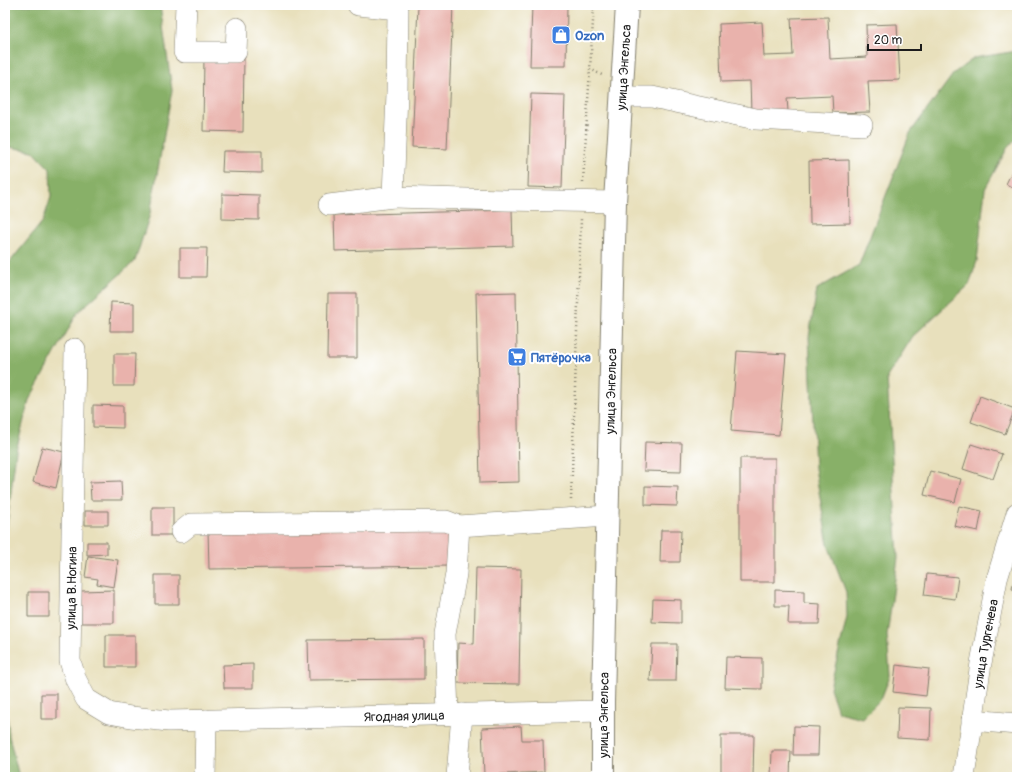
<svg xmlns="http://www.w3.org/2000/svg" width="1022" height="782" font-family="Pangolin,sans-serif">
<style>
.forest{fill:#88b067;stroke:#526642}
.building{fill:#e9b2ac}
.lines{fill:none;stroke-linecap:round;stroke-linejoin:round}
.minor-casing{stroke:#827e6c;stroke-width:22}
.major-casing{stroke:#827e6c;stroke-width:24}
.path{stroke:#827e6c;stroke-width:2.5;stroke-dasharray:1 3;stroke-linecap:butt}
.minor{stroke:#fff;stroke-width:21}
.major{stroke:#fff;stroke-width:22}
.labels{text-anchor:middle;stroke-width:4;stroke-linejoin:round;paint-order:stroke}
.shop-label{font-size:13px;font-weight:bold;fill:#366cbe;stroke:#fff;text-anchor:start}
.street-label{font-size:13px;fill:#1c1c1c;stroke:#fff}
</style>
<rect width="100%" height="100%" fill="#fff"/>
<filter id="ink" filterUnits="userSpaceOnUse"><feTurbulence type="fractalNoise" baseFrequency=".025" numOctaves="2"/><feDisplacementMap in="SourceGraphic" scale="8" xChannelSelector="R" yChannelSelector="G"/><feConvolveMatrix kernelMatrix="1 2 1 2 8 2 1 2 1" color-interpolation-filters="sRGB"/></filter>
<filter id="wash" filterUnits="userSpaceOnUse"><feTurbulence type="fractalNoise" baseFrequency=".012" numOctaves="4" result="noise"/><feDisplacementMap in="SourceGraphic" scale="16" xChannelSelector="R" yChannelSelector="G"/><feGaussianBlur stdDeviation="0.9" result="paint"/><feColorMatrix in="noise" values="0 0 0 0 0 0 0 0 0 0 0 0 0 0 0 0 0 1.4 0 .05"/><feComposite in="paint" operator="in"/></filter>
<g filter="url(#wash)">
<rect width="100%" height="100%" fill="#e8e0bc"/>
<path class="forest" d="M 5,5 L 160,5 L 172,90 L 150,214 L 135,261 L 78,312 L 29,400 L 16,451 L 5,541 L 5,268 L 43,221 L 51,197 L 50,169 L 33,151 L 9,147 L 5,150 Z
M 1017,51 L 1017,140 L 1009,145 L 985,189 L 977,261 L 969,285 L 913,336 L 887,377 L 898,558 L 887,635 L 890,676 L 881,699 L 862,718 L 838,712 L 830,688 L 847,617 L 846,592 L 828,545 L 815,468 L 809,337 L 817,289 L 859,265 L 910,133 L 954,73 L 974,58 Z
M 5,692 L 9,736 L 19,777 L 5,777 Z"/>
<g id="blocks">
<path class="building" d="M 418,5 L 453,5 L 447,149 L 412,147 Z
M 532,5 L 567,5 L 566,66 L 530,66 Z
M 828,17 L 830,59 L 867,57 L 866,25 L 897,24 L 900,80 L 868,81 L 870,112 L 833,113 L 832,96 L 787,98 L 788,111 L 751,112 L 750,81 L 721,82 L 719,24 L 762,22 L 764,56 L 793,55 L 791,18 Z
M 204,56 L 244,57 L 243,132 L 203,131 Z
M 531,94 L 565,95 L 562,188 L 528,187 Z
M 223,151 L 262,151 L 262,173 L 222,172 Z
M 849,160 L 850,223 L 810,224 L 809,161 Z
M 1017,161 L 1017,190 L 1006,184 Z
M 222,194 L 259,195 L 259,220 L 222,219 Z
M 512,210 L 513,246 L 335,251 L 334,215 Z
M 180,248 L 207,248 L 206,277 L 180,277 Z
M 516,292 L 519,482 L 480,483 L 476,293 Z
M 328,294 L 357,294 L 357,358 L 327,358 Z
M 111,302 L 134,303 L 134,331 L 110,331 Z
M 737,351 L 786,354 L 779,435 L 731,431 Z
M 114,354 L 135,354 L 134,386 L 114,386 Z
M 980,396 L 1015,409 L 1005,434 L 971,422 Z
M 93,405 L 123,406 L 123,428 L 93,427 Z
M 645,442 L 682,443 L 681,472 L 644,471 Z
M 971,444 L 1002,454 L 993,479 L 963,469 Z
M 42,447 L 64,452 L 56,488 L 33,482 Z
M 740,458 L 775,458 L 775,582 L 740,582 Z
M 930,471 L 961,479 L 955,502 L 924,495 Z
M 121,481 L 122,500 L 91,500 L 90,482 Z
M 645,486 L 678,487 L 677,506 L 645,505 Z
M 959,506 L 982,511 L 978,531 L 954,526 Z
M 152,507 L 173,507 L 173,535 L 152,535 Z
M 85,511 L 108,511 L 108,525 L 85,525 Z
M 450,527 L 450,566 L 209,569 L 208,530 Z
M 661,530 L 681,530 L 680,562 L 660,562 Z
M 87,542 L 107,542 L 107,554 L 87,555 Z
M 88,556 L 118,560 L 114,587 L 97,584 L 98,579 L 85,577 Z
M 476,568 L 521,569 L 519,684 L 457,683 L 458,643 L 474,644 Z
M 1016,570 L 1017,570 L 1017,590 L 1012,589 Z
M 927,574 L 958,577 L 955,599 L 924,595 Z
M 155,575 L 179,575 L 179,604 L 155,604 Z
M 114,590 L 114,623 L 81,623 L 81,591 Z
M 775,590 L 804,591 L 804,603 L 820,604 L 819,624 L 788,624 L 789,606 L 775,606 Z
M 28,592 L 49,592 L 49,617 L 28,617 Z
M 653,599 L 681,600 L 681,623 L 652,622 Z
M 106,635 L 135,635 L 135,667 L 106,667 Z
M 424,639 L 424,679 L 309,680 L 308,640 Z
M 652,644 L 677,644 L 676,681 L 650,681 Z
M 726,657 L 762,658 L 762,689 L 725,688 Z
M 253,664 L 253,688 L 224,688 L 223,665 Z
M 896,665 L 929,669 L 926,696 L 893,692 Z
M 41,694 L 57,694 L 57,719 L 41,719 Z
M 898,707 L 931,708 L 930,740 L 897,738 Z
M 521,726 L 522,740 L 543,740 L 544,772 L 484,775 L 482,728 Z
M 794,726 L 819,727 L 818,755 L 793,755 Z
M 721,735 L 754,735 L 753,777 L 721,777 Z
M 772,751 L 791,751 L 790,777 L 771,777 Z"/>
</g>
</g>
<g filter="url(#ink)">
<use href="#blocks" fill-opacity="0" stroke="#827e6c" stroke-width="1"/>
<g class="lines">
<defs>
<g id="minor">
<path d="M 186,5 L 184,52 L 236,52 L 237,28"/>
<path d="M 358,5 L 398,9 L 397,93 L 393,197 L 504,200 L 615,202"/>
<path d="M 622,97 L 652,97 L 756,119 L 862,125"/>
<path d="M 329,205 L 393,197"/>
<path id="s1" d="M 75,349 L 70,661 L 76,680 L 86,699 L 109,713 L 131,717 L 169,721 L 603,711"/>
<path d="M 181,532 L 191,524 L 446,521 L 459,526"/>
<path d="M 448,714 L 445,634 L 456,574 L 459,526 L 608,516"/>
<path d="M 972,720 L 1017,724"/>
<path d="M 205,777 L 206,720"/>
<path d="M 457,777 L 462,714"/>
<path id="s2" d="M 964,777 L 981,663 L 997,579 L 1017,513"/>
</g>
<g id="major">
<path id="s3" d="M 603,777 L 603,702 L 615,202 L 627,5"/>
</g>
</defs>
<use href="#minor" class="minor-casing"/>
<use href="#major" class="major-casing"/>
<path class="path" d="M 590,69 L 604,76
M 583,182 L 594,5
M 571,500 L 581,219"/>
<use href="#minor" class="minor"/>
<use href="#major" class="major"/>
</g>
</g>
<defs>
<symbol id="shop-square" viewBox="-11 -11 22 22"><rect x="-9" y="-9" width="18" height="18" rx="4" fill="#3f7fe0" stroke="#fff"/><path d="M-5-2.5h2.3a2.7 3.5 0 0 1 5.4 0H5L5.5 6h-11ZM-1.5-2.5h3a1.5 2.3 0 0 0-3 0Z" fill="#fff"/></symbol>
<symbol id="supermarket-square" viewBox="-11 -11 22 22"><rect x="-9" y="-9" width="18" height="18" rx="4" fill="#3f7fe0" stroke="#fff"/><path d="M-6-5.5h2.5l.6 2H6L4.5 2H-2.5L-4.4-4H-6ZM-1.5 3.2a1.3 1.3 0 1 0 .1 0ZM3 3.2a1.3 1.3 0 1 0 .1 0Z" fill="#fff"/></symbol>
</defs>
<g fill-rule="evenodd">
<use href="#shop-square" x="550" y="24" width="22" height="22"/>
<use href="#supermarket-square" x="506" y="346" width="22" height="22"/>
</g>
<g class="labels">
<g class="shop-label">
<text x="575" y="40">Ozon</text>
<text x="531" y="362">Пятёрочка</text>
</g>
<g class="street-label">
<text dy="5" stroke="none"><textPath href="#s3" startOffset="710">улица Энгельса</textPath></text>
<text dy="5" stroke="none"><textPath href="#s3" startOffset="386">улица Энгельса</textPath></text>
<text transform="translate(71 588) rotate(-89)" y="5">улица В.Ногина</text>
<text dy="5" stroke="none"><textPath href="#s2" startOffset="135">улица Тургенева</textPath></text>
<text dy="5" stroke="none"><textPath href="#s1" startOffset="676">Ягодная улица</textPath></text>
<text dy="5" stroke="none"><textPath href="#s3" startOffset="62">улица Энгельса</textPath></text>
</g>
</g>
<rect width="1022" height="782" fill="none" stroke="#fff" stroke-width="20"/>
<path d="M868 44v6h53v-6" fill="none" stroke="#1c1c1c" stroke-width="2"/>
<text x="874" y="44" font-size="12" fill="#1c1c1c" stroke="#ffffff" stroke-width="3" paint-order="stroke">20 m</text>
</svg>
